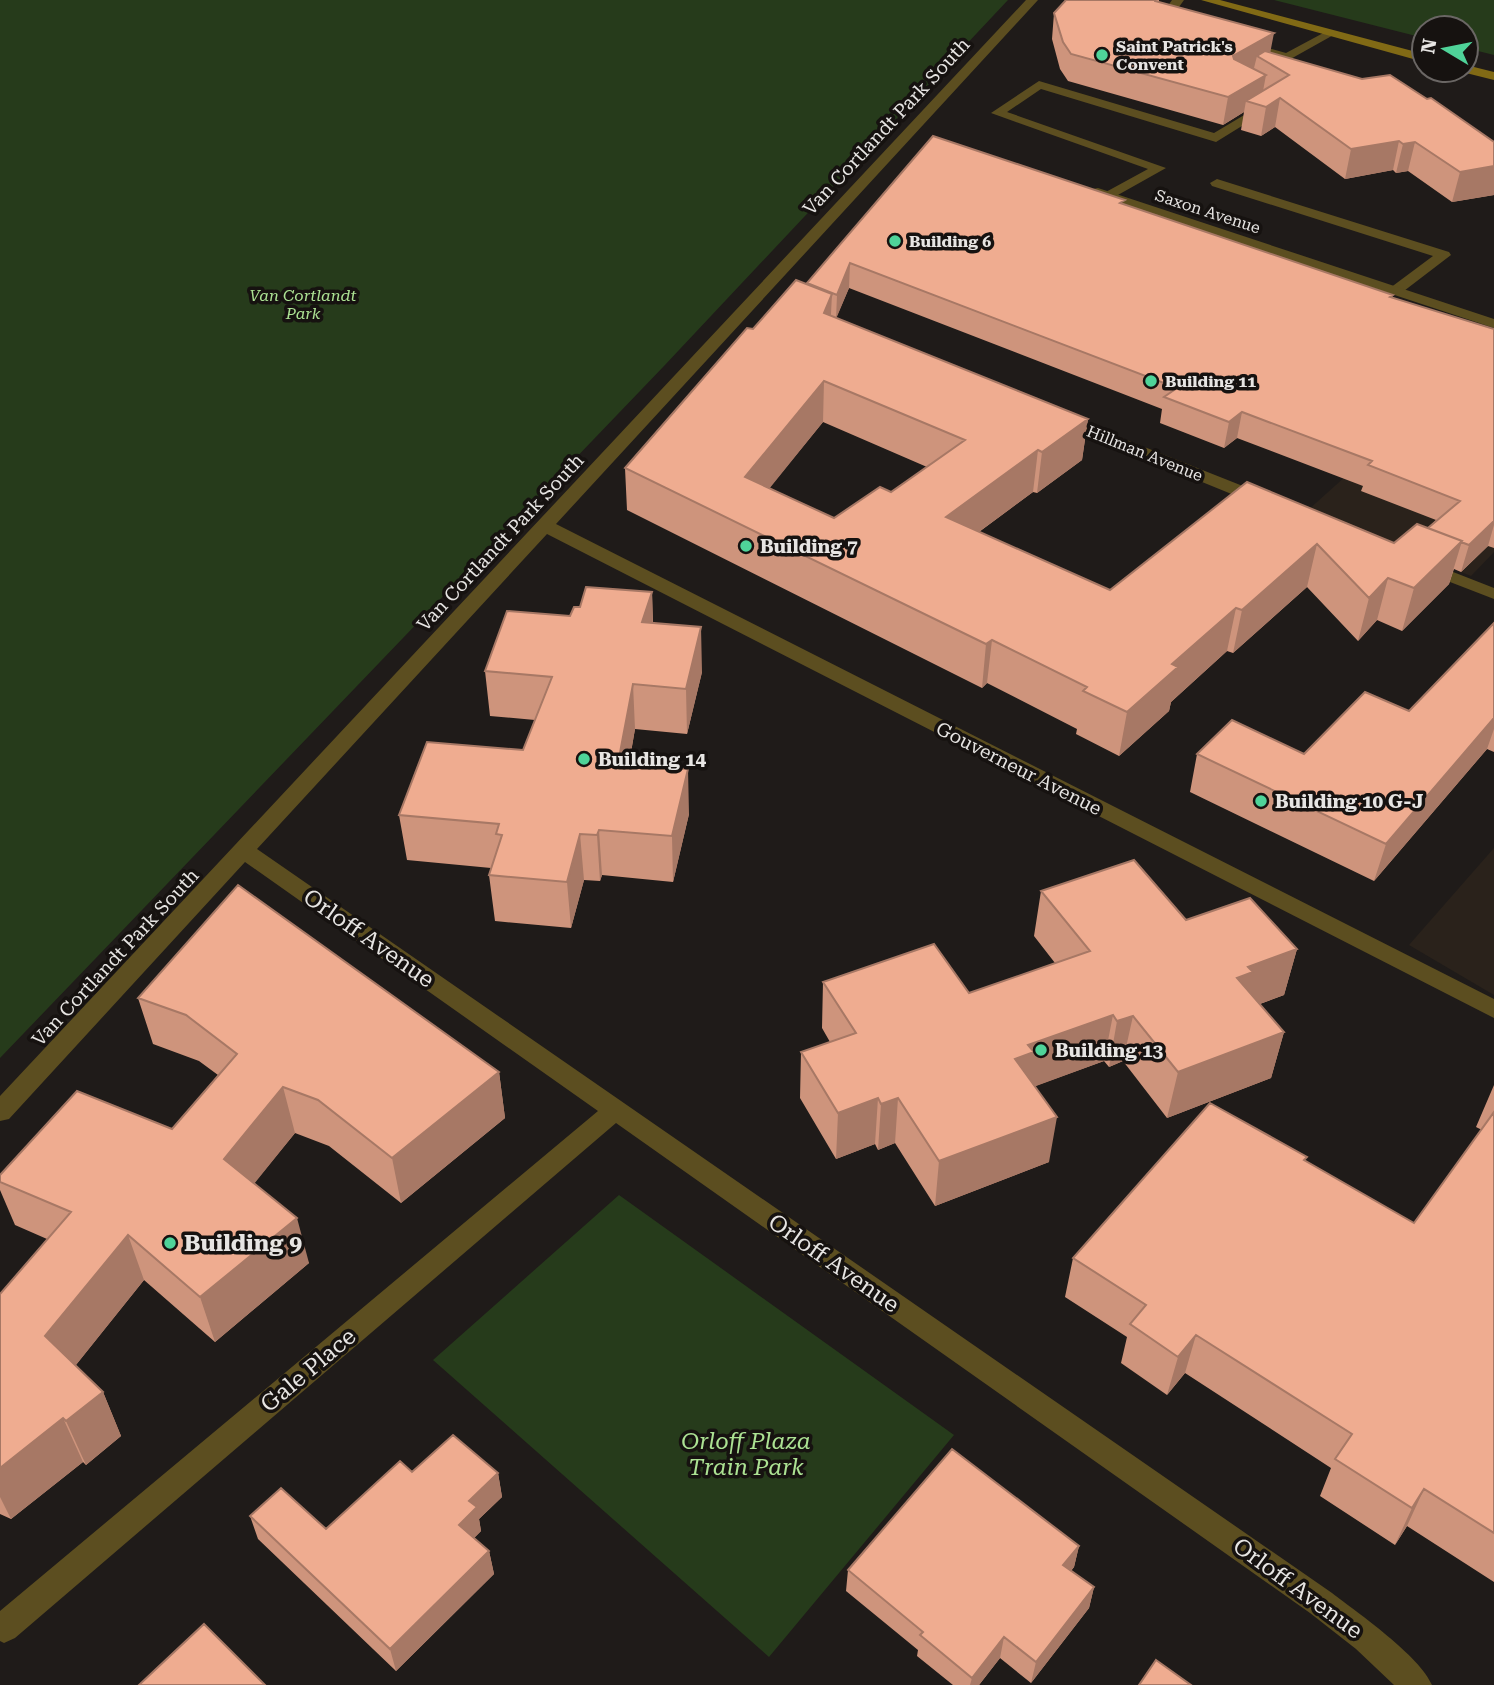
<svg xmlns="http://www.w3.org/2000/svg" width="1494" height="1685" font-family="'Roboto Serif',serif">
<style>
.built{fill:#2a221b}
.green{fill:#263b1b}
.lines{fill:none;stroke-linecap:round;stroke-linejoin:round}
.service{fill:#5c4e20;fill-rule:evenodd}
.minor{fill:#5c4e20;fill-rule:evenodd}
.secondary{fill:#816a15;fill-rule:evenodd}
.wall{fill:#ce947c;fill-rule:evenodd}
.shaded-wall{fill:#a77865}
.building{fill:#efac90;stroke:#a77865;stroke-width:2;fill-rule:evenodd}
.poi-dot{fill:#4fd399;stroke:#161210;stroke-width:2.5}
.labels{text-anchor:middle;stroke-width:7;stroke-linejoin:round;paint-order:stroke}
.far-poi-label{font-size:16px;font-weight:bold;fill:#e7e5e3;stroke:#161210;text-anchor:start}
.far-street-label{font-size:16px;fill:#e7e5e3;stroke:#161210}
.far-park-label{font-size:16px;font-style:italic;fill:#ace293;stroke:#161210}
.street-label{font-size:19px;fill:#e7e5e3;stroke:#161210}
.poi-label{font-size:19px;font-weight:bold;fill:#e7e5e3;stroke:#161210;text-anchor:start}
.near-street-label{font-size:23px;fill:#e7e5e3;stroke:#161210}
.near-poi-label{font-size:23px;font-weight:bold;fill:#e7e5e3;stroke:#161210;text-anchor:start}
.near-park-label{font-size:23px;font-style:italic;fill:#ace293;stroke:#161210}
</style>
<rect width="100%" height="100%" fill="#1f1b19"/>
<path class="built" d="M 1405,423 L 1494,456 L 1494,552 L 1471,576 L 1307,511 Z
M 1494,848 L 1494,995 L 1409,945 Z"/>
<path class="green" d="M 0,0 L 1008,0 L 664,366 L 0,1058 Z
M 1274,0 L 1494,0 L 1494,55 L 1466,48 L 1466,28 L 1424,28 L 1424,38 Z
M 619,1195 L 954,1435 L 769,1657 L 433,1360 Z"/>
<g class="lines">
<path class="service" d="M 1172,0 L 1184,0 L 1169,21 L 1174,25 L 1168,28 L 1156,23 Z
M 1327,31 L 1337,33 L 1287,61 L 1237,45 L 1243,41 L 1286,53 Z
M 1039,81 L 1214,133 L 1261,105 L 1269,105 L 1271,108 L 1216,142 L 1041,89 L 1007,112 L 1166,168 L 1109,200 L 1104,199 L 1104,193 L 1148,169 L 991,113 Z
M 1217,179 L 1449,252 L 1451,255 L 1400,294 L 1390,294 L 1388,291 L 1390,288 L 1433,256 L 1212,186 L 1210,183 Z"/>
<path class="minor" d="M 1026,0 L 1038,0 L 556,524 L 1494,999 L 1494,1018 L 547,534 L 257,849 L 1332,1593 C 1358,1613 1420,1656 1432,1685 L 1394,1685 L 1356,1649 L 1310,1613 L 616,1123 L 15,1638 L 4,1643 L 0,1641 L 0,1611 L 598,1111 L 245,862 L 9,1119 L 0,1121 L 0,1096 Z
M 1098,188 L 1494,319 L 1494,328 L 1093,195 L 1093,189 Z
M 1061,414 L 1268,496 L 1271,500 L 1268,504 L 1256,504 L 1055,422 L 1053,419 Z
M 1425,561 L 1494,588 L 1494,599 L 1419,570 L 1416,566 L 1419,562 Z"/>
<path class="secondary" d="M 1201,0 L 1220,0 L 1424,54 L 1424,62 Z
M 1466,65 L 1494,72 L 1494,80 L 1462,72 L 1466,70 Z"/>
</g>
<path class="wall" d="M 1066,0 L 1159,0 L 1159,2 L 1271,53 L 1494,142 L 1494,195 L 1452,202 L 1408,171 L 1396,173 L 1393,170 L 1345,179 L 1275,127 L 1261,136 L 1241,130 L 1244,112 L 1223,125 L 1068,81 L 1060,69 L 1052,39 L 1054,13 Z
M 933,136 L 1124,205 L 1393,295 L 1392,298 L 1494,329 L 1494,548 L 1488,546 L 1461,572 L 1454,569 L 1449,584 L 1402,631 L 1377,620 L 1358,641 L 1307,587 L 1233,653 L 1227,651 L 1171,702 L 1169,711 L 1119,756 L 1076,734 L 1077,729 L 987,683 L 982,688 L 627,510 L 625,468 L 753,329 L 807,284 L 807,283 ZM 849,288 L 1162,409 L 1160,423 L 1224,448 L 1237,438 L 1363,486 L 1361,491 L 1436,520 L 1428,528 L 1394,543 L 1247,482 L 1110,590 L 979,532 L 1033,492 L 1037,493 L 1082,460 L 1088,419 L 836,318 ZM 823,422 L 927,467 L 891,492 L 834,518 L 769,488 Z
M 652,592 L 653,623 L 702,672 L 687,734 L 635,729 L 629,764 L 689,814 L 673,882 L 602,875 L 600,881 L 584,880 L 571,928 L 495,921 L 489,875 L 491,868 L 407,860 L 399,815 L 523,750 L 535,720 L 490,716 L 485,671 L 570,616 L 580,607 Z
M 1494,623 L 1494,752 L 1487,749 L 1374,881 L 1190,792 L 1197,754 L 1304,754 L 1409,711 Z
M 1041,891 L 1186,920 L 1297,949 L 1284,995 L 1260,1004 L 1284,1032 L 1271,1078 L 1167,1118 L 1123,1061 L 1109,1067 L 1104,1061 L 1035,1086 L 1049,1162 L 935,1206 L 895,1143 L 878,1150 L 875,1144 L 836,1159 L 800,1098 L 801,1052 L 830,1042 L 822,1028 L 823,982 L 969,993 L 1055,963 L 1034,936 Z
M 138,998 L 499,1072 L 505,1118 L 401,1203 L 329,1146 L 295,1133 L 254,1183 L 309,1263 L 215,1342 L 144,1280 L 75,1366 L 103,1392 L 121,1436 L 86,1465 L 83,1462 L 11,1519 L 0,1514 L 0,1294 L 47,1239 L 15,1225 L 0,1190 L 0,1175 L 172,1129 L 218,1075 L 199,1061 L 153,1044 Z
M 1494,1085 L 1494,1582 L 1407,1526 L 1395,1545 L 1320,1496 L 1331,1468 L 1185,1373 L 1167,1395 L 1121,1363 L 1127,1337 L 1065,1297 L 1073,1258 L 1306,1161 L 1414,1223 L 1482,1130 L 1476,1127 Z
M 412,1472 L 498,1473 L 502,1497 L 479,1519 L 481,1531 L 474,1538 L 489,1551 L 494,1574 L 396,1671 L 258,1539 L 250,1516 L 326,1529 Z
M 1079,1546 L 1074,1567 L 1071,1571 L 1094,1587 L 1089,1608 L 1031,1683 L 1000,1658 L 979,1685 L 953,1685 L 917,1656 L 918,1650 L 846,1591 L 848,1570 Z"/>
<path class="shaded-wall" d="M 1274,33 L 1269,59 L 1257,56 L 1254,68 L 1229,83 L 1233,56 Z
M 1266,75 L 1261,102 L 1246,101 L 1244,112 L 1223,125 L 1228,97 Z
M 1280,98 L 1275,127 L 1261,136 L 1266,107 Z
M 1399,141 L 1393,170 L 1345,179 L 1351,149 Z
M 1415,142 L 1408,171 L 1396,173 L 1403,144 Z
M 1494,166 L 1494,195 L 1452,202 L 1460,172 Z
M 850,263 L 849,288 L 836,319 L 837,295 Z
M 832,294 L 830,333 L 824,313 Z
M 824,381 L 823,422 L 745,519 L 745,477 Z
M 1242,412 L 1237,438 L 1224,448 L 1229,422 Z
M 1088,419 L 1082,460 L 1037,493 L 1042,452 Z
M 1038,450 L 1033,492 L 942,559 L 946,517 Z
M 1494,521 L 1494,525 L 1488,546 L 1461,572 L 1469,545 Z
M 1462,541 L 1449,584 L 1402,631 L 1414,588 Z
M 1317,544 L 1307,587 L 1233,653 L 1242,610 Z
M 1388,578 L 1377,620 L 1358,641 L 1369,598 Z
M 652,592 L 653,636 L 642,622 Z
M 1236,608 L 1227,651 L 1171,702 L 1169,711 L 1119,756 L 1127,712 L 1172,664 Z
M 701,627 L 702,672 L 687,734 L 686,689 Z
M 992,640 L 987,683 L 982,688 L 986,644 Z
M 633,684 L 635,729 L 621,808 L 618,763 Z
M 1494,718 L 1494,729 L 1487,749 L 1374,881 L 1386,844 Z
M 688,769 L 689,814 L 673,882 L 672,836 Z
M 599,830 L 602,875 L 600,881 L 597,835 Z
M 580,834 L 584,880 L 571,928 L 567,882 Z
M 1297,949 L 1284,995 L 1243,1010 L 1237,978 L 1248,967 Z
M 1113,1015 L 1104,1061 L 1028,1089 L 1015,1059 L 1028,1045 Z
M 1133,1016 L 1123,1061 L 1109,1067 L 1117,1021 Z
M 1284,1032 L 1271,1078 L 1167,1118 L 1178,1072 Z
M 499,1072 L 505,1118 L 401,1203 L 392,1158 Z
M 283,1087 L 295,1133 L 237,1205 L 224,1159 Z
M 878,1098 L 875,1144 L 836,1159 L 838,1113 Z
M 898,1098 L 895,1143 L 878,1150 L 881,1104 Z
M 1057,1117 L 1049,1162 L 935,1206 L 939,1161 Z
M 297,1218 L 309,1263 L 215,1342 L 200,1297 Z
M 128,1235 L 144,1280 L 64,1380 L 45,1336 Z
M 1196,1335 L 1185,1373 L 1167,1395 L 1178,1357 Z
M 103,1392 L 121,1436 L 86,1465 L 66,1421 Z
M 63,1418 L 83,1462 L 11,1519 L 0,1497 L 0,1468 Z
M 498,1473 L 502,1497 L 479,1519 L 481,1531 L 464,1548 L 459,1525 L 469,1501 Z
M 1424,1489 L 1407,1526 L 1395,1545 L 1412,1508 Z
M 1079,1546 L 1074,1567 L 1058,1586 L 1063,1565 Z
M 489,1551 L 494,1574 L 396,1671 L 390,1649 Z
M 1094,1587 L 1089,1608 L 1031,1683 L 1036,1662 Z
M 1004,1637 L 1000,1658 L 979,1685 L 970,1685 L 972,1678 Z"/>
<path class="building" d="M 1066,0 L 1155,0 L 1155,1 L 1274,33 L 1233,56 L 1234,59 L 1266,75 L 1228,97 L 1071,54 L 1063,42 L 1054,13 Z
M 1265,51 L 1362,79 L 1390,75 L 1427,99 L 1431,98 L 1494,142 L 1494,166 L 1460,172 L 1415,142 L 1403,144 L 1399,141 L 1351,149 L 1280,98 L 1266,107 L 1246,101 L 1289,75 L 1257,56 Z
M 933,136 L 1125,200 L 1120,203 L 1393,295 L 1390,297 L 1494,329 L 1494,521 L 1469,545 L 1461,542 L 1462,541 L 1428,528 L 1460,501 L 1368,465 L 1372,461 L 1242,412 L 1229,422 L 1164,397 L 1177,388 L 850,263 L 837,295 L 807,283 Z
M 796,280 L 832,294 L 824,313 L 1088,419 L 1042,452 L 1038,450 L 946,517 L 1110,590 L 1247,482 L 1394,543 L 1417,524 L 1462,541 L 1414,588 L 1388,578 L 1369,598 L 1317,544 L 1242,610 L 1236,608 L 1172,664 L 1178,667 L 1127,712 L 1083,691 L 1087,687 L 992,640 L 986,644 L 625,468 L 747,328 L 753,329 ZM 824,381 L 965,440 L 891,492 L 880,487 L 834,518 L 745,477 Z
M 586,587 L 652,592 L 642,622 L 701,627 L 686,689 L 633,684 L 618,763 L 688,769 L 672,836 L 599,830 L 597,835 L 580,834 L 567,882 L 489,875 L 502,835 L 496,834 L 499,824 L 399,815 L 427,742 L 523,750 L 552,677 L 485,671 L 507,611 L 570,616 L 574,607 L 580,607 Z
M 1494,623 L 1494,718 L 1386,844 L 1197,754 L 1232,720 L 1304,754 L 1365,692 L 1409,711 Z
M 1134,860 L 1186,920 L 1250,898 L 1297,949 L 1248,967 L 1253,972 L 1237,978 L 1284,1032 L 1178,1072 L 1133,1016 L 1117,1021 L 1113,1015 L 1028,1045 L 1034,1052 L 1015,1059 L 1057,1117 L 939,1161 L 898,1098 L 881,1104 L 878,1098 L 838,1113 L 801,1052 L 856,1033 L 823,982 L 934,944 L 969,993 L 1090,951 L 1041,891 Z
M 238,885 L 499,1072 L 392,1158 L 318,1100 L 283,1087 L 224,1159 L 297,1218 L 200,1297 L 128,1235 L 45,1336 L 103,1392 L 66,1421 L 63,1418 L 0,1468 L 0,1294 L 71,1212 L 0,1182 L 0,1175 L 77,1091 L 172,1129 L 237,1054 L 186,1015 L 138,998 Z
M 1210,1103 L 1307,1157 L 1304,1160 L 1414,1223 L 1494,1112 L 1494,1533 L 1424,1489 L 1412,1508 L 1335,1459 L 1352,1434 L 1196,1335 L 1178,1357 L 1130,1324 L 1146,1305 L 1073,1258 Z
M 453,1435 L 498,1473 L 469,1501 L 477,1507 L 459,1525 L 489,1551 L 390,1649 L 250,1516 L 281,1488 L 326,1529 L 400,1461 L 412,1472 Z
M 952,1449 L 1079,1546 L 1063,1565 L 1094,1587 L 1036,1662 L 1004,1637 L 972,1678 L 920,1635 L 923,1632 L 848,1570 Z
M 204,1624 L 265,1685 L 139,1685 Z
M 1156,1660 L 1191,1685 L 1139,1685 Z"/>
<g class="poi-dot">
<circle cx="1102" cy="55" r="7"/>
<circle cx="895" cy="241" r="7"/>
<circle cx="1151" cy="381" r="7"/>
<circle cx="746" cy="546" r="7"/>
<circle cx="584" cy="759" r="7"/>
<circle cx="1261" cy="801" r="7"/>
<circle cx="1041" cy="1050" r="7"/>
<circle cx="170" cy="1243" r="7"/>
</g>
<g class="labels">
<g class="far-poi-label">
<text x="1116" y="52">Saint Patrick's<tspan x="1116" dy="18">Convent</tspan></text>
<text x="909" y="247">Building 6</text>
<text x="1165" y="387">Building 11</text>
</g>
<g class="far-street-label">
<text transform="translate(1208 211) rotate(18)" y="6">Saxon Avenue</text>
<text transform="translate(1145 453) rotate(22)" y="6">Hillman Avenue</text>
</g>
<g class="far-park-label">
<text x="303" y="301">Van Cortlandt<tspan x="303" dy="18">Park</tspan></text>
</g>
<g class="street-label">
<text transform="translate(886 126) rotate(-47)" y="7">Van Cortlandt Park South</text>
<text transform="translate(500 542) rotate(-47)" y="7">Van Cortlandt Park South</text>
<text transform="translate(1019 768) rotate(27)" y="7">Gouverneur Avenue</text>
<text transform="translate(115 957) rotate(-47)" y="7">Van Cortlandt Park South</text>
</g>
<g class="poi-label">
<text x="760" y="553">Building 7</text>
<text x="598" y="766">Building 14</text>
<text x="1275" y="808">Building 10 G-J</text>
<text x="1055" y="1057">Building 13</text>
</g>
<g class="near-street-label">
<text transform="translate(369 938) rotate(35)" y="8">Orloff Avenue</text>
<text transform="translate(834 1263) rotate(35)" y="8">Orloff Avenue</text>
<text transform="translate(308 1370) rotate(-40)" y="8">Gale Place</text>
<text transform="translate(1298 1588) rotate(36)" y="8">Orloff Avenue</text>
</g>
<g class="near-poi-label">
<text x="184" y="1251">Building 9</text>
</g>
<g class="near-park-label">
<text x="746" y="1449">Orloff Plaza<tspan x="746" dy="26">Train Park</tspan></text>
</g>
</g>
<g transform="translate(1445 49) rotate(280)"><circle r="33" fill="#161210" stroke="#6a6664" stroke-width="2"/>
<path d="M0-5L12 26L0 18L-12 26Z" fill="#4fd399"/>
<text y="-10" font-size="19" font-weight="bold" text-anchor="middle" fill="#e7e5e3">N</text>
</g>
</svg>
